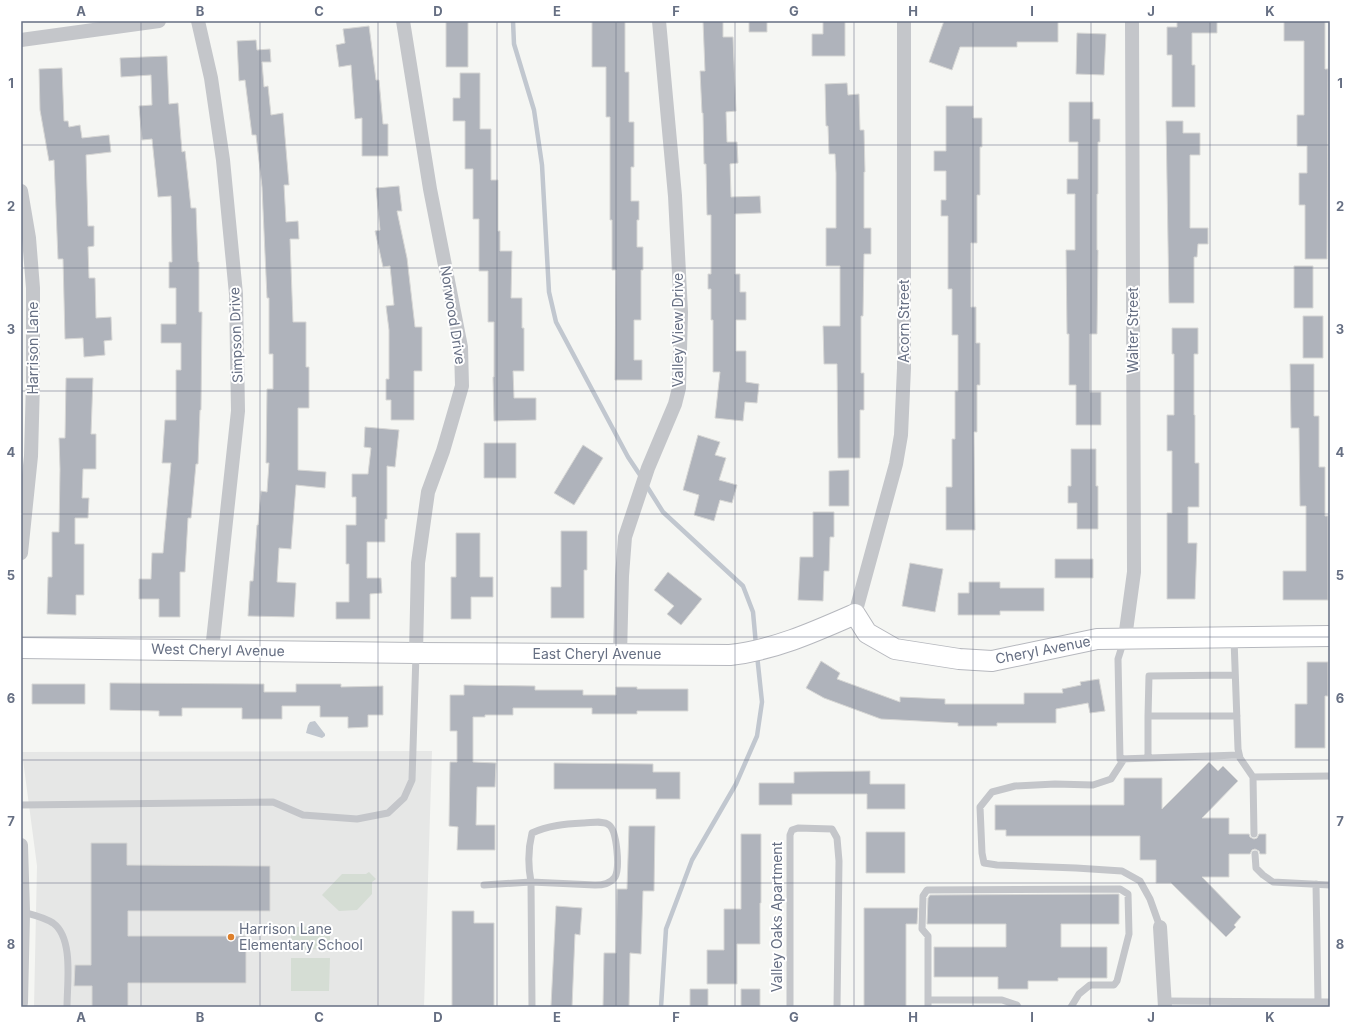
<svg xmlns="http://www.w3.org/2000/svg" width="1351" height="1028" font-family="Inter,sans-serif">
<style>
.built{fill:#e6e7e6}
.green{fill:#d5ddd4}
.water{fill:#c1c7cf}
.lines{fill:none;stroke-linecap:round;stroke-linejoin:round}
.stream{stroke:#c1c7cf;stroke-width:4.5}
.building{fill:#afb3bb;stroke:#d7d7d5}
.secondary-casing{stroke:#b6b8be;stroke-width:22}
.lane{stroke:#c4c6ca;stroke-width:7}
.street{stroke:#c4c6ca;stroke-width:14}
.secondary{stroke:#fff;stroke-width:20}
.grid{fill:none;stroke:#666f83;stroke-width:1;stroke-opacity:0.55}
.poi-dot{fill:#de802b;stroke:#fff;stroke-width:1.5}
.labels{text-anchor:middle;stroke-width:4;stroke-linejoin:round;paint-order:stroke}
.street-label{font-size:14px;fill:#666f83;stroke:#fff}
.poi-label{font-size:14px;fill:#666f83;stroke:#fff;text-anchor:start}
.neatline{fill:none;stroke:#666f83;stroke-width:1.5}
.grid-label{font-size:13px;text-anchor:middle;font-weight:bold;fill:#666f83}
</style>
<rect width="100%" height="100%" fill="#f5f6f3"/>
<path class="built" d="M 432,751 L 424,1007 L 34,1007 L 37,866 L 22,752 Z"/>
<path class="green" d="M 369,872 L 376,879 L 372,882 L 372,894 L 357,910 L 339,911 L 322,895 L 342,874 L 366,874 Z
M 330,926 L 330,949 L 291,950 L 291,927 Z
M 291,958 L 330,958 L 329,991 L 291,991 Z"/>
<path class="water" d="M 315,721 L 325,734 L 325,736 L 322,738 L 306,733 L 308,725 L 310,722 Z"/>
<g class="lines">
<path class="stream" d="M 513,21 L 514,44 L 534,110 L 542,165 L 549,292 L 556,322 L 628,457 L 642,478
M 646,485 L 663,512 L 743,586 L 753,612 L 756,645
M 661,1007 L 666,929 L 692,860 L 736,784 L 757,736 L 762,702 L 757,655"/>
</g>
<path class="building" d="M 592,21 L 625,21 L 625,72 L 629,72 L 629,122 L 634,122 L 634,167 L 631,167 L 631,201 L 639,201 L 639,220 L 637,220 L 637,247 L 643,247 L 643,270 L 641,270 L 641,320 L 634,320 L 634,360 L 642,360 L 642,380 L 615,380 L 616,270 L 612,270 L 612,220 L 610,220 L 610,117 L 606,117 L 606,67 L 592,67 Z
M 703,21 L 723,21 L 723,37 L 733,37 L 736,111 L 726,112 L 727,142 L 737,142 L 738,163 L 730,164 L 731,197 L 760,196 L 761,213 L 735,214 L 735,274 L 740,274 L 740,292 L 746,292 L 746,320 L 736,320 L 736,351 L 746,351 L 746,382 L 759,384 L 757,403 L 745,402 L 743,421 L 715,418 L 720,372 L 713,372 L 713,320 L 711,320 L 711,289 L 708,289 L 708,274 L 711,274 L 711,215 L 707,215 L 706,164 L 704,164 L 703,113 L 702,113 L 700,71 L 705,71 Z
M 749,21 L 767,21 L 767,32 L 749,32 Z
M 823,21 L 845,21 L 845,56 L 812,56 L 812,34 L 823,34 Z
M 944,21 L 1058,21 L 1058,42 L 1017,42 L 1017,47 L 960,47 L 952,70 L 929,62 Z
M 1177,21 L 1217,21 L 1217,33 L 1192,33 L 1192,65 L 1195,65 L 1195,107 L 1172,107 L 1172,55 L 1167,55 L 1167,27 L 1177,27 Z
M 1284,21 L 1325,21 L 1325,69 L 1328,69 L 1327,259 L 1305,259 L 1305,205 L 1299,205 L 1299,173 L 1307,173 L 1307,146 L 1297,146 L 1297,115 L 1304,115 L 1304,41 L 1284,41 Z
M 446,22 L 468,22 L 468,67 L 446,67 Z
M 369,26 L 376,80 L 379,80 L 383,124 L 388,124 L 388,156 L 362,156 L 362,118 L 355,119 L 351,65 L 339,67 L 336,45 L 345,43 L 343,29 Z
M 1077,33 L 1106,34 L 1104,75 L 1076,74 Z
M 256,40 L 257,50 L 270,49 L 271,62 L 262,62 L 264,87 L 268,86 L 271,115 L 283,113 L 289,185 L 284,185 L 286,222 L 298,221 L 299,239 L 290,239 L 293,322 L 306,322 L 306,367 L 309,367 L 309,408 L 298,408 L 298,470 L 326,472 L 325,488 L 296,485 L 291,549 L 279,548 L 277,582 L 296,583 L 294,617 L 248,616 L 250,581 L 253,581 L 257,525 L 258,525 L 261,491 L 267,492 L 269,463 L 266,463 L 267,389 L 273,389 L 273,354 L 269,354 L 269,298 L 267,298 L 262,187 L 256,135 L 252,135 L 245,80 L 239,81 L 237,41 Z
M 167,56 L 169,104 L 178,103 L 182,152 L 185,151 L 191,208 L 196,208 L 198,262 L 199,262 L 199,312 L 202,312 L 201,410 L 200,410 L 198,464 L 196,464 L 191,518 L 188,518 L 185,572 L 180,572 L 180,617 L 159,617 L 159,599 L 139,599 L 139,579 L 151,579 L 152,553 L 163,553 L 171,463 L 162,463 L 165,420 L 176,420 L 176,370 L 181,370 L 181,343 L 161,343 L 161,324 L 176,324 L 176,288 L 169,288 L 169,262 L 172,262 L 171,196 L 158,197 L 152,139 L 142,140 L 139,106 L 152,105 L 151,75 L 121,77 L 120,58 Z
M 62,68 L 64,121 L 68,121 L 69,127 L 80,125 L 82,138 L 109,135 L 111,152 L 86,155 L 88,226 L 94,226 L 94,246 L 88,247 L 89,278 L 95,278 L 96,318 L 111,317 L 112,340 L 104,341 L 105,355 L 84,357 L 83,338 L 65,339 L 63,259 L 58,259 L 54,160 L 49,161 L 40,110 L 39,69 Z
M 460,73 L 480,73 L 480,129 L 491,129 L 491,180 L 498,180 L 498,231 L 500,231 L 500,251 L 512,251 L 511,298 L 522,298 L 522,328 L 524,328 L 524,371 L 513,371 L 514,398 L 536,398 L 536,420 L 494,421 L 493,377 L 494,377 L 494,322 L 488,322 L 488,271 L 479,271 L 479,219 L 473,219 L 473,169 L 465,169 L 465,121 L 453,121 L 453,98 L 460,98 Z
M 847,83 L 848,95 L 859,94 L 860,130 L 864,130 L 865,172 L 864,172 L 864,228 L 871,228 L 871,254 L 864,254 L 863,316 L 861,316 L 861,373 L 864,373 L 864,410 L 860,410 L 860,458 L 838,458 L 837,364 L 824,364 L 823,326 L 840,326 L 840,266 L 826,266 L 826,228 L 836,228 L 836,173 L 835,154 L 829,154 L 828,126 L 826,126 L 825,84 Z
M 1069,102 L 1093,102 L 1093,119 L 1100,119 L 1100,142 L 1098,142 L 1098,194 L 1097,194 L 1097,250 L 1098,250 L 1097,334 L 1090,334 L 1090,392 L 1101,392 L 1101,425 L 1076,425 L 1076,385 L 1069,385 L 1069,334 L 1067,334 L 1066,250 L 1075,250 L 1075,194 L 1067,194 L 1067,179 L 1078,179 L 1078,142 L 1069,142 Z
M 946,106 L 973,106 L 973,118 L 982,118 L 982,147 L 980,147 L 980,195 L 977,195 L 977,243 L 971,243 L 971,307 L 976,307 L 976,343 L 980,343 L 980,385 L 977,385 L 977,432 L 974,432 L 975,530 L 946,530 L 946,487 L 952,487 L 952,439 L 955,439 L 955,391 L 958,391 L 958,335 L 952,335 L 952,289 L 948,289 L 948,216 L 941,216 L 941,200 L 946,200 L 946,171 L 934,171 L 934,151 L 946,151 Z
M 1166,121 L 1183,121 L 1183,133 L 1200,133 L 1200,155 L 1190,155 L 1190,228 L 1208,228 L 1208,244 L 1198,244 L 1197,257 L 1194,257 L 1194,303 L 1169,303 Z
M 399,186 L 402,211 L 397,211 L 407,258 L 415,327 L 422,327 L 422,371 L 414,371 L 414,420 L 391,420 L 391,400 L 386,400 L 386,379 L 389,379 L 389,330 L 386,306 L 394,305 L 390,266 L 383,267 L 375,231 L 380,230 L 376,188 Z
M 1294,266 L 1313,266 L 1313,308 L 1294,308 Z
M 1303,316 L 1323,316 L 1323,358 L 1303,358 Z
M 1172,328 L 1198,328 L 1198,354 L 1194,354 L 1194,415 L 1195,415 L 1195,463 L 1199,463 L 1199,507 L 1188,507 L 1188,543 L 1197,543 L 1195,599 L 1167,599 L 1167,513 L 1172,513 L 1172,451 L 1167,451 L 1167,415 L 1174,415 L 1174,354 L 1172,354 Z
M 1290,364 L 1314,364 L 1314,416 L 1319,416 L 1319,467 L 1325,467 L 1325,516 L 1328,516 L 1328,600 L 1283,600 L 1283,571 L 1306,571 L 1306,506 L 1300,506 L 1299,428 L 1291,428 Z
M 66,378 L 93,378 L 91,434 L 96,434 L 96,469 L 83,469 L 82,498 L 89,498 L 88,518 L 75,518 L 75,544 L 84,544 L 84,595 L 76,595 L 76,615 L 47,614 L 48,577 L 52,577 L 52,532 L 59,532 L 60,469 L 59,438 L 65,438 Z
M 365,427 L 399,430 L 395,467 L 387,466 L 387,519 L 385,519 L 385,542 L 367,542 L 367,578 L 381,578 L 382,593 L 370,594 L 370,619 L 336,619 L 336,602 L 349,602 L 349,564 L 346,564 L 346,525 L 356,525 L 356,497 L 352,497 L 352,474 L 368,474 L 371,448 L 364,447 Z
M 698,435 L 720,442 L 715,455 L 726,458 L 719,480 L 737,485 L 732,503 L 720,500 L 714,521 L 694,515 L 699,495 L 683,490 Z
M 484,443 L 516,443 L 516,478 L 484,478 Z
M 583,445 L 603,458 L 574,505 L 554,493 Z
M 1071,449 L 1096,449 L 1096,486 L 1098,486 L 1098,529 L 1077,529 L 1077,503 L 1068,503 L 1068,486 L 1071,486 Z
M 849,470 L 849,506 L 829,506 L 829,471 Z
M 813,512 L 834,512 L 834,537 L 830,537 L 829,571 L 824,571 L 823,601 L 798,600 L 800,557 L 813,557 Z
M 561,531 L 587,531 L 587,570 L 584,570 L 584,618 L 551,618 L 551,587 L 561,587 Z
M 456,533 L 480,533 L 480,577 L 493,577 L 493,597 L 471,597 L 471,619 L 451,619 L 451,577 L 456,577 Z
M 1055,559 L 1093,559 L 1093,578 L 1055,578 Z
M 910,563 L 943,569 L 935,612 L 902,606 Z
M 668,572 L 702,599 L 681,625 L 667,614 L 674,606 L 654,590 Z
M 969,582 L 1000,582 L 1000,588 L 1044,588 L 1044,611 L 1000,611 L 1000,615 L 958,615 L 958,593 L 969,593 Z
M 821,661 L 840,673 L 837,679 L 900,702 L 900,697 L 945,699 L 945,704 L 1024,704 L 1024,693 L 1063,693 L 1062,689 L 1081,685 L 1080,682 L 1099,679 L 1105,711 L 1090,713 L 1088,703 L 1056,709 L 1056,723 L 997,723 L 997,726 L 958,726 L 958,723 L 881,719 L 824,698 L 806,688 Z
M 1307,662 L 1328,662 L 1328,696 L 1325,696 L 1325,748 L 1295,748 L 1295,704 L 1307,704 Z
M 110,683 L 264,684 L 264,692 L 296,692 L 296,684 L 341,684 L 341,687 L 383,686 L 383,715 L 368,715 L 368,727 L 348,728 L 348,717 L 320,717 L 320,706 L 282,706 L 282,719 L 242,719 L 242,708 L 182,708 L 182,716 L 159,716 L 159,711 L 110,710 Z
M 32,684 L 85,684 L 85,704 L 32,704 Z
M 464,685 L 535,686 L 535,690 L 583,690 L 583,695 L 616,695 L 616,687 L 637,687 L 637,689 L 688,689 L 688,711 L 637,711 L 637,714 L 592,714 L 592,708 L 513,708 L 513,715 L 485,715 L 485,717 L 473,717 L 473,762 L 496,763 L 495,787 L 477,787 L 476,825 L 495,825 L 495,850 L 457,850 L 458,827 L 449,826 L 450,762 L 457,762 L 457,731 L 450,731 L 450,695 L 464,695 Z
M 1209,762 L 1218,771 L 1223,766 L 1238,781 L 1202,818 L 1229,818 L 1229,834 L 1249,834 L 1250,837 L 1254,839 L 1257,838 L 1259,834 L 1266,834 L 1266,854 L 1260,854 L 1259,851 L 1255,849 L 1252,850 L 1250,854 L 1229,854 L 1229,877 L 1202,877 L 1241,917 L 1234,925 L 1236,927 L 1226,937 L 1171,883 L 1156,883 L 1156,860 L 1140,860 L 1140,836 L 1006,836 L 1006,830 L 995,830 L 995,805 L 1124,805 L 1124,778 L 1162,778 L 1162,809 Z
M 554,763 L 653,764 L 653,772 L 680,772 L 680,799 L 656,799 L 656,789 L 554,789 Z
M 870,771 L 870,784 L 905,784 L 905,809 L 867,809 L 867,794 L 792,794 L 792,805 L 759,805 L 759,783 L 794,783 L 794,772 Z
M 629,826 L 655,826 L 654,891 L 643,891 L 641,954 L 630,953 L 629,1007 L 603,1007 L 604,953 L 616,953 L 617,889 L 627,889 Z
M 866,832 L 905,832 L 905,873 L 866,873 Z
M 741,834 L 761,834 L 761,903 L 760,903 L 760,944 L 737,944 L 737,984 L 707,984 L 707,950 L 724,950 L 724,909 L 741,909 Z
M 91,843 L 127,843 L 127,865 L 270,866 L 270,911 L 128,911 L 128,936 L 246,936 L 246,983 L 128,983 L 128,1007 L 92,1007 L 92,986 L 74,986 L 75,965 L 91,965 Z
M 1119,894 L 1119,924 L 1061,924 L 1061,947 L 1107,947 L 1107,978 L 1058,978 L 1058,981 L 1028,981 L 1028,989 L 998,989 L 998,977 L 934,977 L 934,947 L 1006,947 L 1006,924 L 927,924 L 928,898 L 930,895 Z
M 556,906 L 582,908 L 580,935 L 575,934 L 572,1007 L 551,1006 Z
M 864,908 L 918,908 L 917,924 L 906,924 L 906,1007 L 864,1007 Z
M 452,911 L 474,911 L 474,923 L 494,923 L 494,1006 L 452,1006 Z
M 690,989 L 708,989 L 708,1007 L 690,1007 Z
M 741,989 L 760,989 L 760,1007 L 741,1007 Z"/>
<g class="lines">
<defs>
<path id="secondary" d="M 21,648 L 416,653 L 730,655 C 774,650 814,632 855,614 L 867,633 L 895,649 L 959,659 L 992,661 L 1097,639 L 1330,636"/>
</defs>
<use href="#secondary" class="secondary-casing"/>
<path class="lane" d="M 1234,639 L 1238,749 L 1240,758 L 1253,777
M 1124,640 L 1118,659 L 1120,759 L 1239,755
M 1235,675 L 1149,676 L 1148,716 L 1237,716
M 1148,758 L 1148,716
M 1124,759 L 1111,779 L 1093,785 L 1055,784 L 1015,786 L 992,792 L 980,807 L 982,853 L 984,863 L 997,865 L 1076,868 L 1122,871 L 1140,881 L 1150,899 L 1160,927
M 21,805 L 273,802 L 303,815 L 357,819 L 388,813 L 404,798 L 412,780 L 416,654
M 584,823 C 591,823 603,820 609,825 C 617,831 620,868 615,877 C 610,884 603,885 595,885 L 531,882 C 528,866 528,849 532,833 C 548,825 567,824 584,823 Z
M 1254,834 L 1253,777 L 1330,776
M 1255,854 L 1256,868 L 1263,875 L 1273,882 L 1330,885
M 1316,884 L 1318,1002
M 484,885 L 531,882 L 532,1007
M 23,912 C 34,915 44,917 53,923 C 74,938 67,984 67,1007
M 928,1000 L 1002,1000 L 1017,1005 L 1018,1007
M 1165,1001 L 1330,1002
M 790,1007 L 790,835 L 792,830 L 798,828 L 832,829 L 837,838 L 839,861 L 837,1007
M 928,1007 L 928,936 L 922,929 L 923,896 L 927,890 L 1120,889 L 1128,894 L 1129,934 L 1117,981 L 1114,985 L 1090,985 L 1079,994 L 1071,1007"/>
<path class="street" d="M 198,21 L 211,78 L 223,160 L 236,294 L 238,411 L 212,650
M 403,21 L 430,189 L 461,347 L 462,386 L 443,451 L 428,492 L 418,563 L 416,653
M 21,40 L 159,21
M 21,191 L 29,238 L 33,288 L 33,382 L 31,456 L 21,553
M 855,614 L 896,464 L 901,435 L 904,368 L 904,21
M 1125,638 L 1134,572 L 1132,21
M 620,655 L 622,576 L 625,537 L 648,468 L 675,404 L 679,388 L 681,312 L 675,196 L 659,21
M 21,845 L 23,912 L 21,1003
M 1160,927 L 1165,1007"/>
<use href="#secondary" class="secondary"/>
</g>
<path class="grid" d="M 141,21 L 141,1007M 260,21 L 260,1007M 378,21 L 378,1007M 497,21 L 497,1007M 616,21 L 616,1007M 735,21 L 735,1007M 854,21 L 854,1007M 973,21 L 973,1007M 1091,21 L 1091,1007M 1210,21 L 1210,1007M 21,145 L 1330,145M 21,268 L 1330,268M 21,391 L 1330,391M 21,514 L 1330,514M 21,637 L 1330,637M 21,760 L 1330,760M 21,883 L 1330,883"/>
<circle class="poi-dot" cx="231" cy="937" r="4"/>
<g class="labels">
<g class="street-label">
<text transform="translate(453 315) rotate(81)" y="5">Norwood Drive</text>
<text transform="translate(904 321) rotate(-90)" y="5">Acorn Street</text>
<text transform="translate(678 330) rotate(-90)" y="5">Valley View Drive</text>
<text transform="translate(1133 330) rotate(-90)" y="5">Walter Street</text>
<text transform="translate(236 335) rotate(-92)" y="5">Simpson Drive</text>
<text transform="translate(33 348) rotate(-90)" y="5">Harrison Lane</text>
<text transform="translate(218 650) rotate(1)" y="5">West Cheryl Avenue</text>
<text transform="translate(1043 650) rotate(-11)" y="5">Cheryl Avenue</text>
<text x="597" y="659">East Cheryl Avenue</text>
<text transform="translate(777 917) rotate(-90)" y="5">Valley Oaks Apartment</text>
</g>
<g class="poi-label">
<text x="239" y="934">Harrison Lane<tspan x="239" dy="16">Elementary School</tspan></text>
</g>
</g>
<rect width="1351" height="1028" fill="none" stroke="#ffffff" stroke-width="44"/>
<rect x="22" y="22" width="1307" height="984" class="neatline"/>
<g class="grid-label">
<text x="81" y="16">A</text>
<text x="200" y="16">B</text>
<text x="319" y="16">C</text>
<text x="438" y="16">D</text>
<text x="557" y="16">E</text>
<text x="676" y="16">F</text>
<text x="794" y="16">G</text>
<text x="913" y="16">H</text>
<text x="1032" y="16">I</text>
<text x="1151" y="16">J</text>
<text x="1270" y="16">K</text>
<text x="11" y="88">1</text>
<text x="1340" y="88">1</text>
<text x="11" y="211">2</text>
<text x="1340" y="211">2</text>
<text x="11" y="334">3</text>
<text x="1340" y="334">3</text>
<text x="11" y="457">4</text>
<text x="1340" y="457">4</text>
<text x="11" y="580">5</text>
<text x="1340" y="580">5</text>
<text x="11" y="703">6</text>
<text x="1340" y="703">6</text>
<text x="11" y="826">7</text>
<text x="1340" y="826">7</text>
<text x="11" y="949">8</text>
<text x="1340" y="949">8</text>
<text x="81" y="1022">A</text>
<text x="200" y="1022">B</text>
<text x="319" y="1022">C</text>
<text x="438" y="1022">D</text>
<text x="557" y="1022">E</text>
<text x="676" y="1022">F</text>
<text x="794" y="1022">G</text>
<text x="913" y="1022">H</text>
<text x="1032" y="1022">I</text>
<text x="1151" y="1022">J</text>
<text x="1270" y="1022">K</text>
</g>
</svg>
